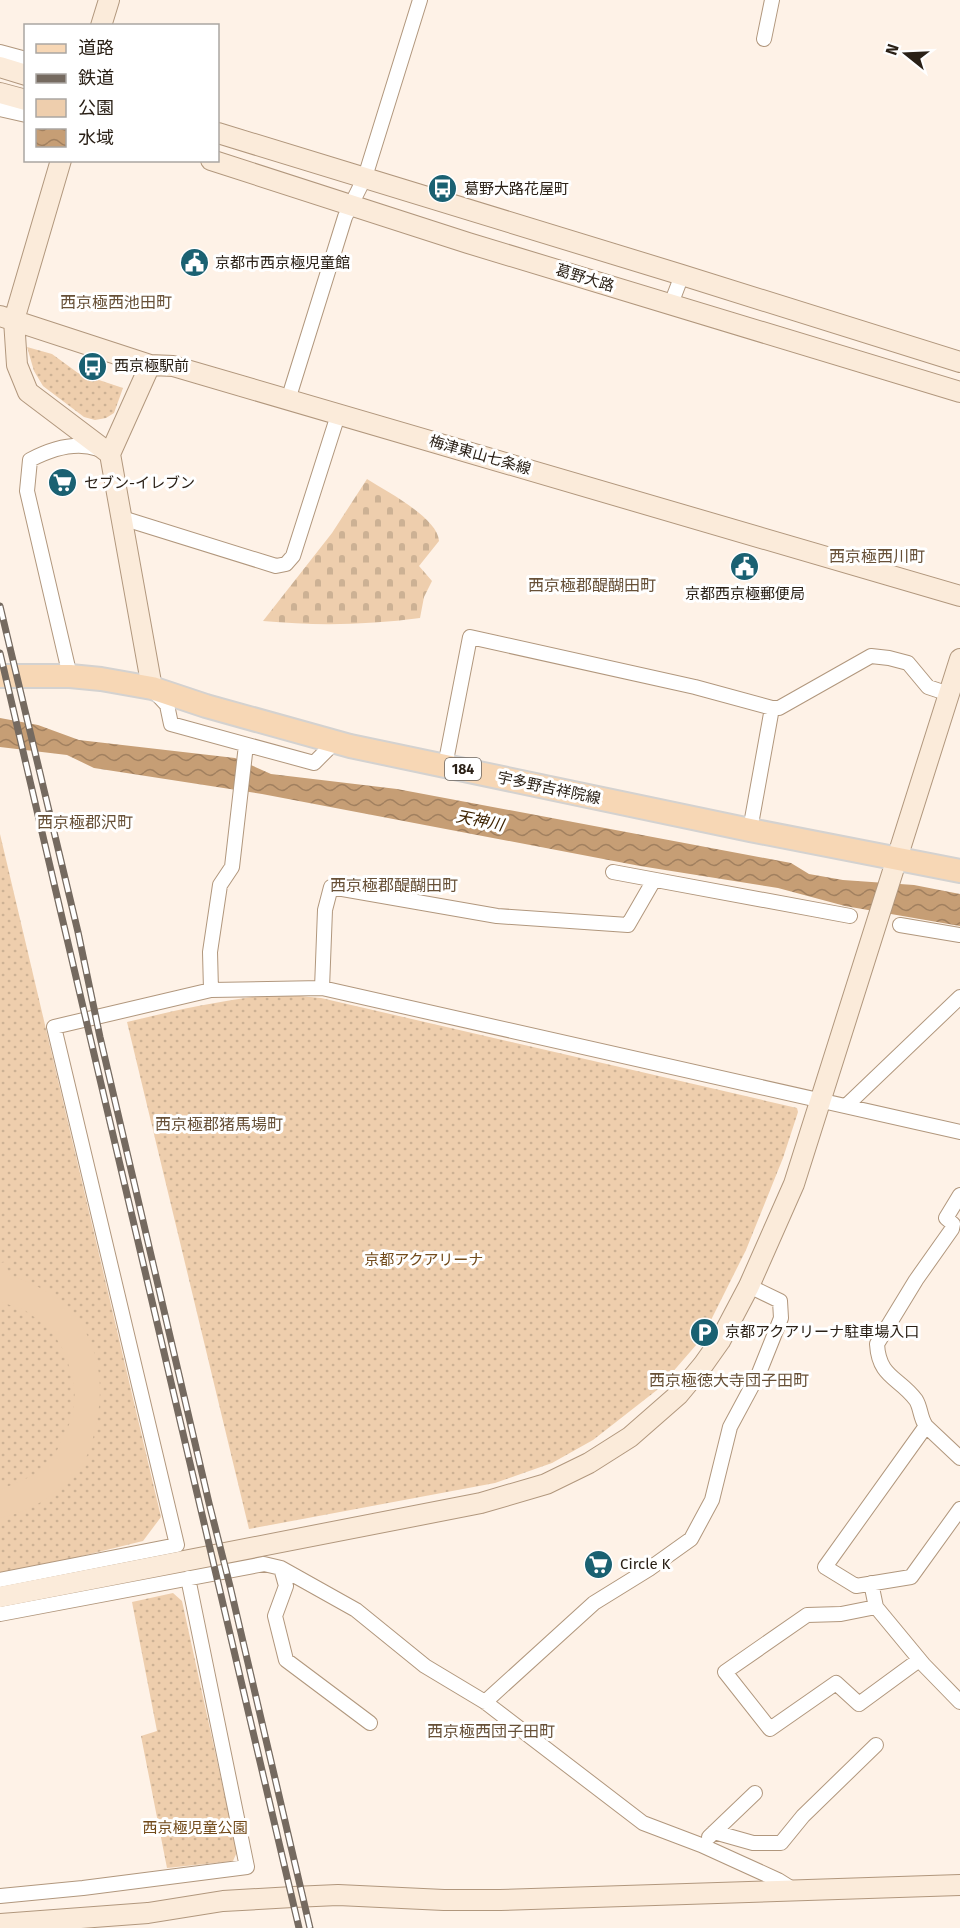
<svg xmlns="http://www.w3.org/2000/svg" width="960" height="1928" font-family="'Fira Sans','Noto Sans JP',sans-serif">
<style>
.green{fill:url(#green-dots)}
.cemetery{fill:url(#cemetery-stones)}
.pitch{fill:#eecead}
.water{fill:url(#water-waves)}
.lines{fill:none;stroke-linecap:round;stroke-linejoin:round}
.street-casing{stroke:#b1977d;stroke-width:16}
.secondary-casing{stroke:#b1977d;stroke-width:22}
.primary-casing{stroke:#d4d2d0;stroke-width:26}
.street{stroke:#fff;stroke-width:14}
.secondary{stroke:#fbebda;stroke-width:20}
.primary{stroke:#f7d7b5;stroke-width:22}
.rail-casing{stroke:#756a60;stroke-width:7}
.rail{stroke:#fff;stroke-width:4.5;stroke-dasharray:14;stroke-linecap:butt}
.labels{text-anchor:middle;stroke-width:6;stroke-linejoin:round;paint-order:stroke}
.shield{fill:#fff;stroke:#6a635c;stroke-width:1.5}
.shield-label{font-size:14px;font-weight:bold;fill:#2a2016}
.poi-label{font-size:15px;fill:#2a2016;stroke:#fff;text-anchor:start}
.street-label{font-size:15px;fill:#2a2016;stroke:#fff}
.park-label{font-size:15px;fill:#714a1a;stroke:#fff}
.neighbourhood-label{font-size:16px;fill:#675037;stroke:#fff}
.water-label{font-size:16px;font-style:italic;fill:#3e2301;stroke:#fff}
</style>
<defs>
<pattern id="green-dots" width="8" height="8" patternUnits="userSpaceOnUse" patternTransform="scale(1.5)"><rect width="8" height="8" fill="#eecead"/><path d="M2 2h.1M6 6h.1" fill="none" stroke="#ccb194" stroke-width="1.8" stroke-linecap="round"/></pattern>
<pattern id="cemetery-stones" width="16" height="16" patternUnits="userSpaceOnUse" patternTransform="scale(1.5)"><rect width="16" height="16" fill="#eecead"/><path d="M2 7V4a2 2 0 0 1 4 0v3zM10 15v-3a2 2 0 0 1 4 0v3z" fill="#ccb194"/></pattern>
<pattern id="water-waves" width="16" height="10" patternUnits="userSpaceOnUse" patternTransform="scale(1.5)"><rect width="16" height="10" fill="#c69e75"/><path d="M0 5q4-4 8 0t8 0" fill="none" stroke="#a1805f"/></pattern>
</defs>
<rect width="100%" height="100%" fill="#fef2e7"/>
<path class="green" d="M 27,347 L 52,354 L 78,373 L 123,388 L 114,413 L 106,418 L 95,420 L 84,417 L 43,386 L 34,371 Z
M 0,834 L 161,1517 L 143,1541 L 0,1576 Z
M 279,994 L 321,998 L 797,1108 L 798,1112 L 783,1158 L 746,1250 L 710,1322 L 697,1344 L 657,1390 L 593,1440 L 552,1463 L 495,1483 L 249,1529 L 127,1022 C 177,1010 227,999 279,994 Z
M 173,1593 L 182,1601 L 237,1852 L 233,1861 L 167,1868 L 141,1736 L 157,1731 L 132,1602 Z"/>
<path class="cemetery" d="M 367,479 C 386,491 438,518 439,541 L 419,566 L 432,581 L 424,597 L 420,618 C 368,625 316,626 263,621 L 332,533 Z"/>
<path class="pitch" d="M 5,1262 L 9,1275 C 33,1283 59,1295 75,1316 C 102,1351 105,1392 94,1434 C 91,1446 86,1462 77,1471 C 57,1495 30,1512 0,1518 L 0,1490 L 34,1475 L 54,1457 L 73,1416 L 75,1390 L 66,1355 L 55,1336 L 40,1321 L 23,1309 L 0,1302 L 0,1263 Z"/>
<path class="water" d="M 0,718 L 38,725 L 79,740 L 235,758 L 271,774 L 397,789 L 791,863 L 809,874 L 843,880 L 914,885 L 960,894 L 960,926 L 845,906 L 778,888 L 640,866 L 262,794 L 94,768 L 67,755 L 0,747 Z"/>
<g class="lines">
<defs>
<path id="street" d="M 764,39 L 772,0
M 0,52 L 26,59
M 0,109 L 26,115
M 671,304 L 682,275
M 288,400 L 345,217 L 365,177 L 420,0
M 122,518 L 276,566 L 286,564 L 293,556 L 338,415
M 70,676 L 27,491 L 30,460 C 51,449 75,441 98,449
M 154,691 L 167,705 L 171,724 L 314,763 L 335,742
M 445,766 L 470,637 L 695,687 L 772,708 L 779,708 L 871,656 L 889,658 L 908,663 L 928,687 L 949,694
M 750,830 L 772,708
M 613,872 L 850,916
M 900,925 L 960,935
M 322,988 L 325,910 L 331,887 L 497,916 L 628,925 L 654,880
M 211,990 L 210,952 L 220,885 L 232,867 L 246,745
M 846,1106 L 960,997
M 960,1195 L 946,1218 L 953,1224 L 952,1229 L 916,1280 L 877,1344 C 879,1378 899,1377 916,1400 C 921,1408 920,1418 926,1426 L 960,1458
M 926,1426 L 825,1567 L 856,1586 L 911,1577 L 960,1509
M 281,1568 L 286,1586 L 275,1616 L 286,1660 L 370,1723
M 0,1580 L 177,1545 L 54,1027 L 211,990 L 322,988 L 960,1132
M 871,1583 L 876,1607 L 924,1665 L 960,1702
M 876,1607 L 841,1614 L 807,1615 L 725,1672 L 770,1729 L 836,1683 L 859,1704 L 919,1660
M 0,1614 L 264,1564 L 281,1568 L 356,1610 L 425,1666 L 485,1702 L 643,1823 L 701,1845 L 778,1880 L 794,1890
M 485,1702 L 594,1603 L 649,1569 L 691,1539 L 712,1500 L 730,1427 L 759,1373 L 781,1318 L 780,1301 L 749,1286
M 714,1832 L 753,1843 L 781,1843 L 803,1816 L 876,1745
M 709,1837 L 755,1793
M 0,1896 L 83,1888 L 247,1867 L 188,1578"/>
<path id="secondary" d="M 101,26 L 109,0
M 0,67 L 26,75
M 0,93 L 26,100
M 218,133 L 682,275 L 960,362
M 61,160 L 14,320 L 17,365 L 28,392 L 110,454
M 211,160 L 468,243 L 960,392
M 0,316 L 150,365 L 173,366 L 960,596
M 150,365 L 110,454 L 152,688
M 0,1597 L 481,1503 L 546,1484 L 589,1463 L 630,1437 L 678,1395 L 703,1365 L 720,1341 L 749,1286 L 794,1184 L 960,659
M 0,1924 L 148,1913 L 223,1901 L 293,1897 L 338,1895 L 444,1900 L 500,1900 L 960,1885"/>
<path id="primary" d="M 0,676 L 70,676 L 101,679 L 152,688 L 206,706 L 350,746 L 750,830 L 960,871"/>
</defs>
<use href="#street" class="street-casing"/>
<use href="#secondary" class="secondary-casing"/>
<use href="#primary" class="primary-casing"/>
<use href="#street" class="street"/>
<use href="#secondary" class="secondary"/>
<use href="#primary" class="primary"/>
<defs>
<path id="rail" d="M 0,606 L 78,932 L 100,1037 L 209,1503 L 230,1586 L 310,1928
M 0,653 L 299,1928"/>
</defs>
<use href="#rail" class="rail-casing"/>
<use href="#rail" class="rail"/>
</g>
<defs>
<symbol id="bus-disc" viewBox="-11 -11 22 22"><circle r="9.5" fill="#1a6172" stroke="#fff"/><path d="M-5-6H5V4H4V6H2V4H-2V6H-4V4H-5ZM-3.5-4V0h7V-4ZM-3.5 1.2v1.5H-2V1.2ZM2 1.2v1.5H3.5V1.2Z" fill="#fff"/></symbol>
<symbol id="civic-disc" viewBox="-11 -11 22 22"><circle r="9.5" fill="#1a6172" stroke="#fff"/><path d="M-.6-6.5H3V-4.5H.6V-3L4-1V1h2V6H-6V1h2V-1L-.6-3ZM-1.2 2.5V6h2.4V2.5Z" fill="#fff"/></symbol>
<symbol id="supermarket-disc" viewBox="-11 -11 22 22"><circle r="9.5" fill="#1a6172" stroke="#fff"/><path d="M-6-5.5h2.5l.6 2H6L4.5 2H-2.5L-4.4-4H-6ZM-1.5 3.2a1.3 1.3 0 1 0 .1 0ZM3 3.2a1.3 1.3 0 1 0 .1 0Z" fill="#fff"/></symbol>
<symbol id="parking-disc" viewBox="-11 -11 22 22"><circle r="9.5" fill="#1a6172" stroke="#fff"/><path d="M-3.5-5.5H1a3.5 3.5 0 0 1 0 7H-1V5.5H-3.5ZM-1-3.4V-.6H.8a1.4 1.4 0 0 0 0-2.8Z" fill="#fff"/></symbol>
</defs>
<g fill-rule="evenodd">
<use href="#bus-disc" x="426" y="172" width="33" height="33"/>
<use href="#civic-disc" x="178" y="246" width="33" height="33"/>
<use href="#bus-disc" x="76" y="350" width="33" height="33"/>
<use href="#supermarket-disc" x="46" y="466" width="33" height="33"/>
<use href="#civic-disc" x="728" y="550" width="33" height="33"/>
<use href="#parking-disc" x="688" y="1316" width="33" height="33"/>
<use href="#supermarket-disc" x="582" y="1548" width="33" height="33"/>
</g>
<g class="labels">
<rect class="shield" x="445" y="758" width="36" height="22" rx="4.5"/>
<g class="shield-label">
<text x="463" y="774">184</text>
</g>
<g class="poi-label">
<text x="464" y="194">葛野大路花屋町</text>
<text x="215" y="268">京都市西京極児童館</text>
<text x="114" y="371">西京極駅前</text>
<text x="84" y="488">セブン-イレブン</text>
<text x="745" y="599" text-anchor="middle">京都西京極郵便局</text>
<text x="725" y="1337">京都アクアリーナ駐車場入口</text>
<text x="620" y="1569">Circle K</text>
</g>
<g class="street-label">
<text transform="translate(585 278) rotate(17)" y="5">葛野大路</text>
<text transform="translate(480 455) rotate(16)" y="5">梅津東山七条線</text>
<text transform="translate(549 788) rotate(12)" y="5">宇多野吉祥院線</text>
</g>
<g class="park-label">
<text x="424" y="1265">京都アクアリーナ</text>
<text x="195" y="1833">西京極児童公園</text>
</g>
<g class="neighbourhood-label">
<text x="116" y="308">西京極西池田町</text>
<text x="877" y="562">西京極西川町</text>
<text x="592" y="591">西京極郡醍醐田町</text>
<text x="85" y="828">西京極郡沢町</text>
<text x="394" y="891">西京極郡醍醐田町</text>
<text x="219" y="1130">西京極郡猪馬場町</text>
<text x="729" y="1386">西京極徳大寺団子田町</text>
<text x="491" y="1737">西京極西団子田町</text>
</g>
<g class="water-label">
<text transform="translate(480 820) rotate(11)" y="6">天神川</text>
</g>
</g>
<rect x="24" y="24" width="195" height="138" fill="#ffffff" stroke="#aaa6a2" stroke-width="1.5"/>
<rect x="36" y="44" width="30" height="9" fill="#f7d7b5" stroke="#aaa6a2" stroke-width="1.5"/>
<text x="78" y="54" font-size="18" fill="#2a2016">道路</text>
<rect x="36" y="74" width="30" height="9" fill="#756a60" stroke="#aaa6a2" stroke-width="1.5"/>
<text x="78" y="84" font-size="18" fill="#2a2016">鉄道</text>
<rect x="36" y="99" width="30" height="18" fill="#eecead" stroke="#aaa6a2" stroke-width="1.5"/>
<text x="78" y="114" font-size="18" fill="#2a2016">公園</text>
<rect x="36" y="129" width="30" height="18" fill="url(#water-waves)" stroke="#aaa6a2" stroke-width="1.5"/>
<text x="78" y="144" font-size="18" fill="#2a2016">水域</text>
<g transform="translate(906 54) rotate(288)" stroke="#ffffff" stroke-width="4.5" paint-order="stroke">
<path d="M0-4.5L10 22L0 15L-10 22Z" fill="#2a2016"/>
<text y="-9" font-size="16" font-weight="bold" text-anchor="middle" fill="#2a2016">N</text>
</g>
</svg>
